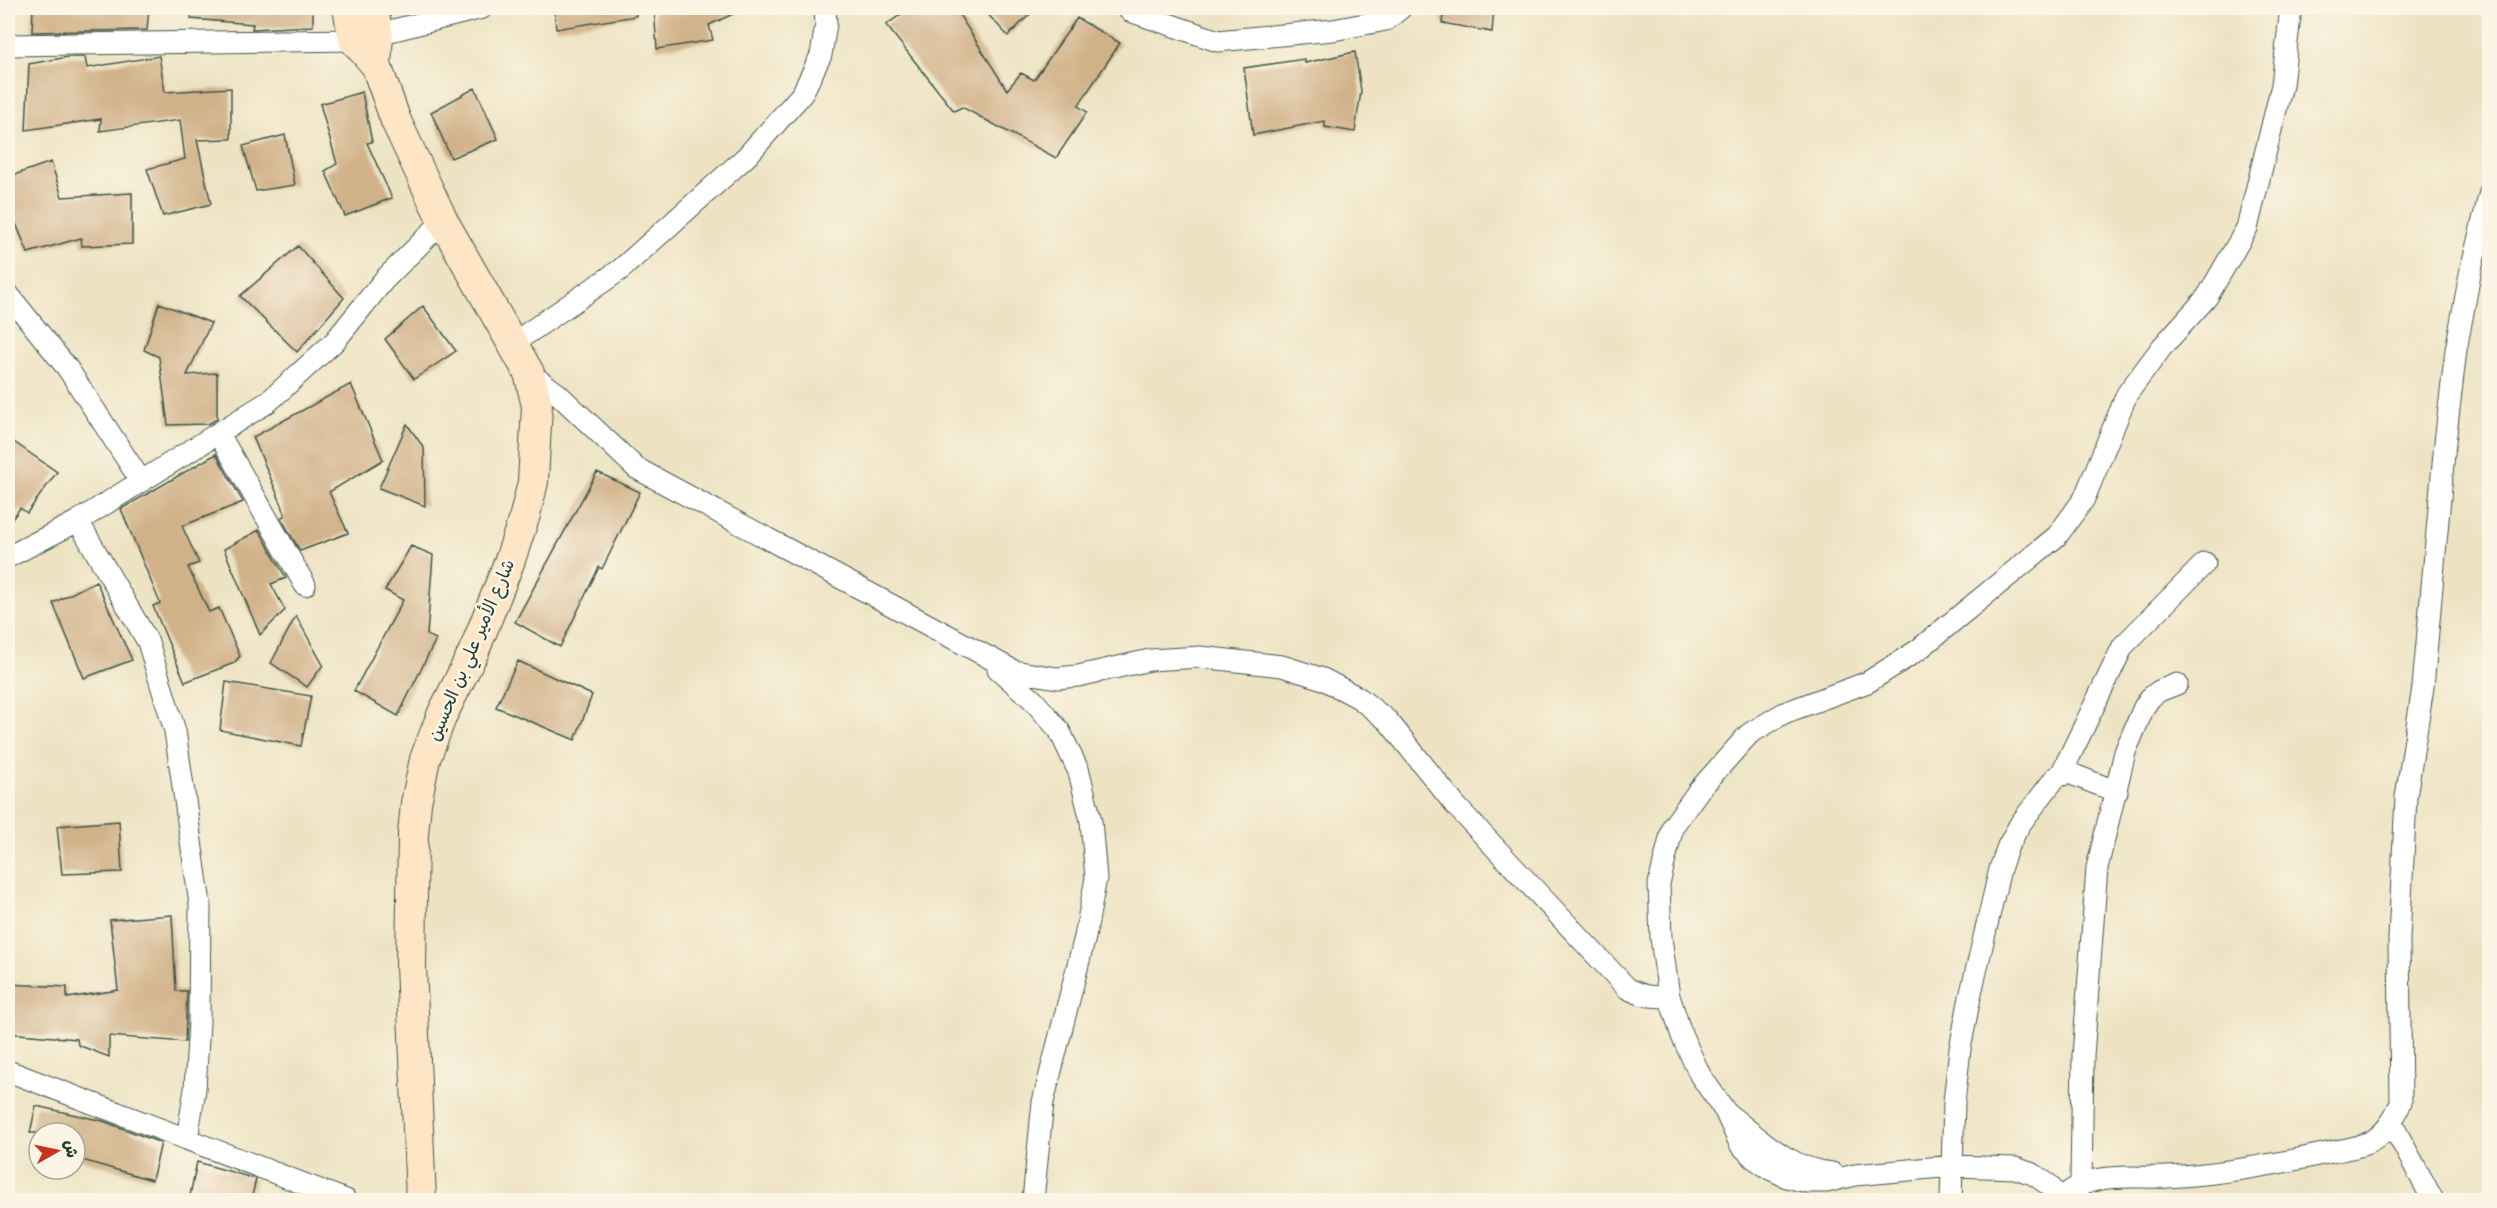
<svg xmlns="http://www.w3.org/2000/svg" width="2497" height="1208" font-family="'Balsamiq Sans','Playpen Sans Arabic',sans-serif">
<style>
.building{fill:#d0b188}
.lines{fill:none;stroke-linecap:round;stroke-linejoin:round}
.street-casing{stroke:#3e5649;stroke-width:23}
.secondary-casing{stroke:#3e5649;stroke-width:32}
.street{stroke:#fff;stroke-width:21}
.secondary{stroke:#fde5c5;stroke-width:30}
.labels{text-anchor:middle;stroke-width:5;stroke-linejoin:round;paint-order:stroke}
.street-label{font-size:18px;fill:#1f3d34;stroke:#fcf5e5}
</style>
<rect width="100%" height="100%" fill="#fcf5e5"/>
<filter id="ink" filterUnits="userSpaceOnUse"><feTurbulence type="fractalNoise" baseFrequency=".0167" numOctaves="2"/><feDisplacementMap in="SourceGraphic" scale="12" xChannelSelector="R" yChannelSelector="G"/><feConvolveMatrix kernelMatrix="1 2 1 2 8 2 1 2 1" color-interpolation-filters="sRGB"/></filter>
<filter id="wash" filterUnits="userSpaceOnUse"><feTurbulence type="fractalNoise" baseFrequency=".008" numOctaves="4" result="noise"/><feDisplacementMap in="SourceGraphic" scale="24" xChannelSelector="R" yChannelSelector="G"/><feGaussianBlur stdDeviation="1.35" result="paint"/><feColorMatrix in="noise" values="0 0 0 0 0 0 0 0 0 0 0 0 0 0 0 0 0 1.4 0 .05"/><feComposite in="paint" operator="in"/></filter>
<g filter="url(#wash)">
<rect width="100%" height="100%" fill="#ede3c3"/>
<g id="blocks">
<path class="building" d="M 33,8 L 149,8 L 147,30 L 32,32 Z
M 192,8 L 313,8 L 313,26 L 252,29 L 253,24 L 191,19 Z
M 554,8 L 635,8 L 636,16 L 556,29 Z
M 654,8 L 746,8 L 709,25 L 713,40 L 657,49 Z
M 910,8 L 955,8 L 1007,90 L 1021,73 L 1034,80 L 1077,18 L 1120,43 L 1078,106 L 1087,112 L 1056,158 L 962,107 L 954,111 L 886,25 Z
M 982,8 L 1036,8 L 1008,36 Z
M 1444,8 L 1494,8 L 1492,32 L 1442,23 Z
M 1355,52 L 1361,91 L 1355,132 L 1325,127 L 1325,121 L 1253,135 L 1244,68 L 1304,59 L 1305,63 Z
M 159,56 L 165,92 L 231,88 L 231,139 L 197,140 L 211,204 L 163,216 L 147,169 L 185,159 L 180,120 L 100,131 L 101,119 L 26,130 L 29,64 L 68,57 L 85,57 L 87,68 Z
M 475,88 L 498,139 L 451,158 L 431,112 Z
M 362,92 L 372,142 L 367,143 L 392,198 L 345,216 L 325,171 L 337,164 L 320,104 Z
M 285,135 L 295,185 L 256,191 L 243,146 Z
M 51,162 L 62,197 L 132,193 L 132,244 L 82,246 L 81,238 L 28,253 L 8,204 L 8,177 Z
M 298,246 L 344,298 L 297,352 L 240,296 Z
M 159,303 L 211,323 L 187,375 L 217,373 L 217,419 L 208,424 L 168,425 L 159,357 L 144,350 Z
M 423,306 L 456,351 L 414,379 L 385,339 Z
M 351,384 L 383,460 L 329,492 L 348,533 L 300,551 L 281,518 L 285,515 L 282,505 L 253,437 Z
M 407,424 L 424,448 L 425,506 L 379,488 Z
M 8,438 L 57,472 L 27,513 L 20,508 L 8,525 Z
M 216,454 L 243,502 L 182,526 L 199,563 L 188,567 L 209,612 L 219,608 L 240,656 L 234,663 L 185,682 L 153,606 L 160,603 L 121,509 Z
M 597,472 L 640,492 L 602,569 L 599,567 L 560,647 L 515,622 Z
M 259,530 L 286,578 L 271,584 L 285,610 L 260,635 L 224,549 Z
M 411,546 L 433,555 L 427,635 L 436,639 L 398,716 L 354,691 L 403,600 L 385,590 Z
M 96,581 L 132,660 L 84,678 L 53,603 Z
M 296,616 L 323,665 L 307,687 L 271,663 Z
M 518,661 L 592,695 L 575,740 L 496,707 Z
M 226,682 L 311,696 L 301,746 L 220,730 Z
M 119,821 L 122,872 L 62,874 L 57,826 Z
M 172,915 L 176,991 L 187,991 L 185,1042 L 109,1036 L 109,1057 L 78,1045 L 77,1039 L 8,1033 L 8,984 L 67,987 L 67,998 L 118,990 L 110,920 Z
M 36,1106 L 103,1121 L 161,1143 L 152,1180 L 75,1158 L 75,1133 L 30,1133 Z
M 197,1162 L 256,1179 L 251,1200 L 189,1200 Z"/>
</g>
</g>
<g filter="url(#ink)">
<use href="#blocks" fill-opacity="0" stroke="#3e5649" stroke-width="1.5"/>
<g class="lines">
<defs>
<path id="street" d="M 1127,8 L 1130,11 L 1218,41 L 1333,30 L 1386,20 L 1401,8
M 8,45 L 354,40 L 482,8
M 8,294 L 68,369 L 141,481
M 512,344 L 620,270 L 747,156 L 802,94 L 821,55 L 826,24 L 825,8
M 529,373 L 558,394 L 636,468 L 1014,671 L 1057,678 L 1078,676 L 1150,660 L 1200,657 L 1282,666 L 1323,679 L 1359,698 L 1388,721 L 1456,806 L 1627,988 C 1642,996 1652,998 1669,996
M 219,434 L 305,585
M 78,521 L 148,642 L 175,731 L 200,904 L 199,1022 L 195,1089 L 187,1139
M 8,557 L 78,521 L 268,402 L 335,341 L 384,280 L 443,221
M 998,669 L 1033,700 L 1059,730 L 1079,772 L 1091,821 L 1096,878 L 1085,937 L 1043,1102 L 1033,1200
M 2061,774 L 2123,646 L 2205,563
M 8,1071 L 346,1200
M 1728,1114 C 1759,1138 1791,1170 1832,1173
M 2392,1124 L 2433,1200
M 2081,1183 L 2083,1056 L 2097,868 L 2125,752 L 2144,707 L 2150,698 L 2159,691 L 2177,684
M 1951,1200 L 1954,1102 L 1960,1049 L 1970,997 L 2000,869 L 2008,846 L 2020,824 L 2056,777 L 2069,773 L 2117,792
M 2060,1200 L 2049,1185 L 2033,1174 L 2015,1168 L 1952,1166 L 1855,1175 L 1826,1182 L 1807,1182 L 1787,1177 L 1770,1169 L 1754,1158 L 1740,1144 L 1725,1111 L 1700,1075 L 1682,1036 L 1669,996 L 1661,938 L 1659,884 L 1673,826 L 1699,790 L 1749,734 L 1784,713 L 1868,682 L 1918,650 L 2057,536 L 2084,499 L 2127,394 L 2162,347 L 2207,297 L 2247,228 L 2282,85 L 2291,8
M 2060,1200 C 2091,1169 2128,1179 2168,1177 C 2223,1174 2278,1164 2332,1152 C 2345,1149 2364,1147 2375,1139 C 2389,1129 2395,1117 2401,1102 L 2399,939 L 2406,797 L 2423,687 L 2445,442 L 2456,350 L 2471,269 L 2490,192"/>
<path id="secondary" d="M 348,8 L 354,40 L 376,65 L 396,121 L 443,221 L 529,373 L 537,406 L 533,482 L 525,515 L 510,560 L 474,651 L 442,715 L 425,759 L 416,803 L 413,834 L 411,965 L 421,1200
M 373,8 L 378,35 L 376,65"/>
</defs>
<use href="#street" class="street-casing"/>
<use href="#secondary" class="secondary-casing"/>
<use href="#street" class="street"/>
<use href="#secondary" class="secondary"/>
</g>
</g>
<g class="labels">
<g class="street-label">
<text transform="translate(471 650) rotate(-67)" y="6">شارع الأمير علي بن الحسين</text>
</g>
</g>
<rect width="2497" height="1208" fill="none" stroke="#fcf5e5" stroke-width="30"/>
<g transform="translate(57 1151) rotate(81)"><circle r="28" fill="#fcf5e5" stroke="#a4ab9e" stroke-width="1.5"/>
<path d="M0-4.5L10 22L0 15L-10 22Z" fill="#c8321e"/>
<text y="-9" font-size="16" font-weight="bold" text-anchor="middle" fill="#1f3d34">ش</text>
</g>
</svg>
